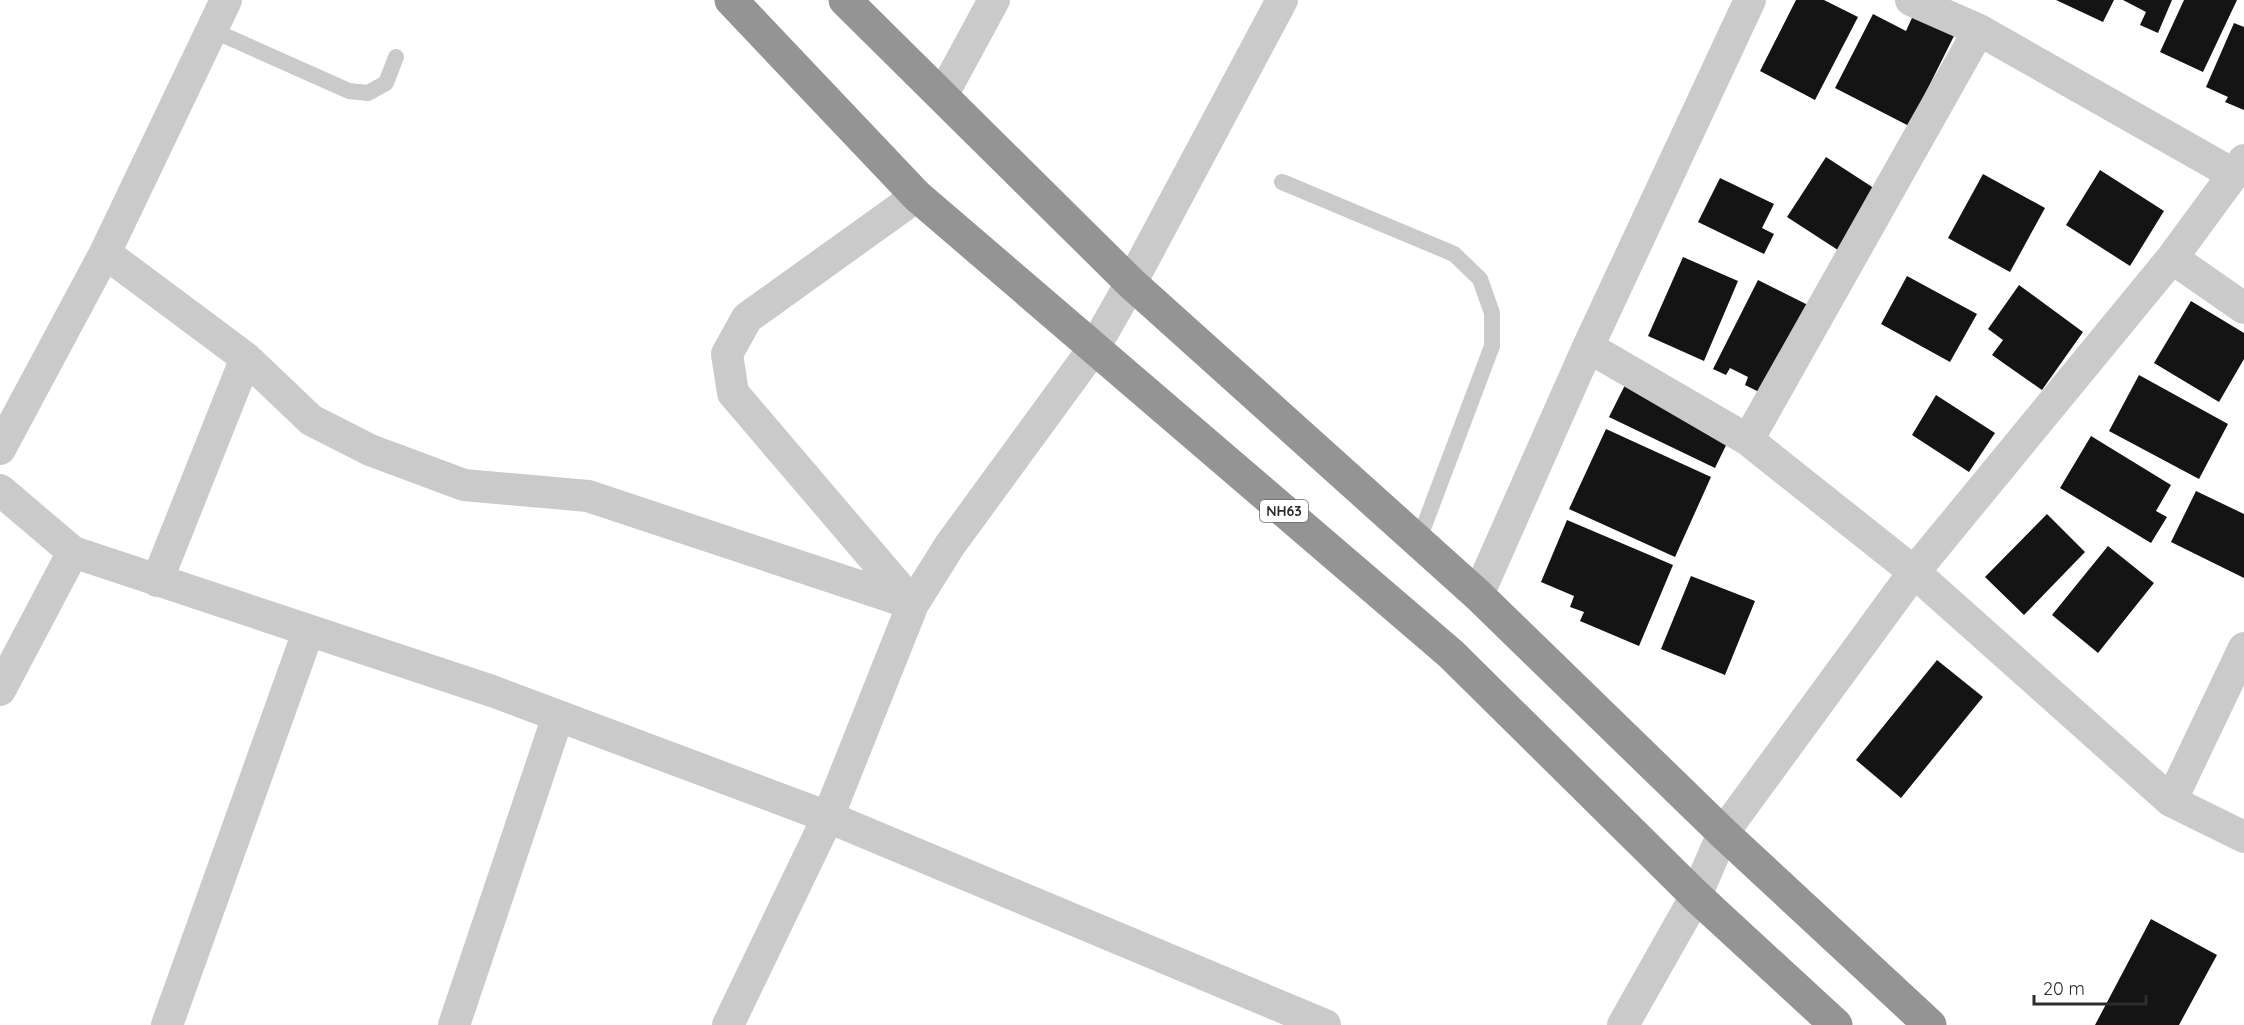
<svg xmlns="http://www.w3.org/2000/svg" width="2244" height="1025" font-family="Quicksand,sans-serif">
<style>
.building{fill:#141414}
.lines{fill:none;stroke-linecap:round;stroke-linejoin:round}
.lane{stroke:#cacaca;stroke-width:16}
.street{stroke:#cacaca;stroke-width:32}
.highway{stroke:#949494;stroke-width:33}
.labels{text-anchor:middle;stroke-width:6;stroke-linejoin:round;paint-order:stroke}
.shield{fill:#fff;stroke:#6c6c6c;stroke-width:1.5}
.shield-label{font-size:14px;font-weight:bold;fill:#2d2d2d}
</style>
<rect width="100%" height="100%" fill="#fff"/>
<path class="building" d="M 1796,0 L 1824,0 L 1858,17 L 1815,100 L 1760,71 Z
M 2056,0 L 2114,0 L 2103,22 Z
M 2123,0 L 2172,0 L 2158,33 L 2140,25 L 2146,12 Z
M 2184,0 L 2237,0 L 2203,72 L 2160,52 Z
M 1916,9 L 1957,30 L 1909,126 L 1835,88 L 1873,14 L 1906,31 Z
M 2234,23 L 2244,27 L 2244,110 L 2225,102 L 2228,97 L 2206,87 Z
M 1826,157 L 1883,194 L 1844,254 L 1787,217 Z
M 2100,170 L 2164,211 L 2130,266 L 2066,225 Z
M 1983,174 L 2045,208 L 2010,272 L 1948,238 Z
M 1720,178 L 1774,204 L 1762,228 L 1774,234 L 1764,254 L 1698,222 Z
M 1683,257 L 1738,281 L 1704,361 L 1648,336 Z
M 1907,276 L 1977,314 L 1950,362 L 1881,324 Z
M 1758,280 L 1812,307 L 1767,396 L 1745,385 L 1748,377 L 1730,368 L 1726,375 L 1713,369 Z
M 2019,285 L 2083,332 L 2042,390 L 1992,355 L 2003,340 L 1988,329 Z
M 2191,301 L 2244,333 L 2244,359 L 2219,402 L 2154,363 Z
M 2139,375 L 2228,424 L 2199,479 L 2109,431 Z
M 1626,383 L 1731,435 L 1715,468 L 1609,417 Z
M 1936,395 L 1995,433 L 1969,472 L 1912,435 Z
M 1606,429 L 1711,477 L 1675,557 L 1569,509 Z
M 2091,436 L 2171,485 L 2156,511 L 2167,517 L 2151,543 L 2060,488 Z
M 2196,491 L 2244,514 L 2244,578 L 2171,542 Z
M 2047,514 L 2085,552 L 2024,615 L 1985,577 Z
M 1567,520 L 1673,565 L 1639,646 L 1580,621 L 1584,612 L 1570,607 L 1574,596 L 1541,582 Z
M 2108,546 L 2154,583 L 2098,653 L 2052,615 Z
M 1691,576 L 1755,601 L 1725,675 L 1661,649 Z
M 1937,660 L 1983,697 L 1901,798 L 1856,760 Z
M 2151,919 L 2217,955 L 2179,1025 L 2095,1025 Z"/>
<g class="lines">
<path class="lane" d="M 212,30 L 349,91 L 368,93 L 386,83 L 396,57
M 1282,182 L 1454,254 L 1480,279 L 1492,313 L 1492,346 L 1418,542"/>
<path class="street" d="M 1911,0 L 1979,30 L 2233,174
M 1979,30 L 1748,440 L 1914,572 L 2171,801 L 2244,837
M 942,96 L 994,0
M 105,253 L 246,358 L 311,420 L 370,450 L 464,485 L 588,496 L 913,604
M 2172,258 L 2244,308
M 1588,347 L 1748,440
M 0,449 L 105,253 L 226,0
M 0,490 L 73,552 L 492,691 L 828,817 L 913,604 L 950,545 L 1094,348 L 1131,283 L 1282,0
M 157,581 L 246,358
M 1478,595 L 1588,347 L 1750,0
M 913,604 L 733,393 L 727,354 L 747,318 L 917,196
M 0,690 L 73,552
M 2171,801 L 2244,648
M 167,1025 L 308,632
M 454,1025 L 558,716
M 728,1025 L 828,817 L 1325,1025
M 1623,1025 L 1696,896 L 1723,833 L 1914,572 L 2172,258 L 2244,160"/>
<path class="highway" d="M 731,0 L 917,196 L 1451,654 L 1696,896 L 1836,1025
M 845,0 L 1131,283 L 1478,595 L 1723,833 L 1930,1025"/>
</g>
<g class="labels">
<rect class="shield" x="1260" y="500" width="48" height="22" rx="4.5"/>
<g class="shield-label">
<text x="1284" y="516">NH63</text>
</g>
</g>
<path d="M2034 995v9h112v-9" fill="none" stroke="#2d2d2d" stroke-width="3"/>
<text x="2043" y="995" font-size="18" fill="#2d2d2d" stroke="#ffffff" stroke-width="4.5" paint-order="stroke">20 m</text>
</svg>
